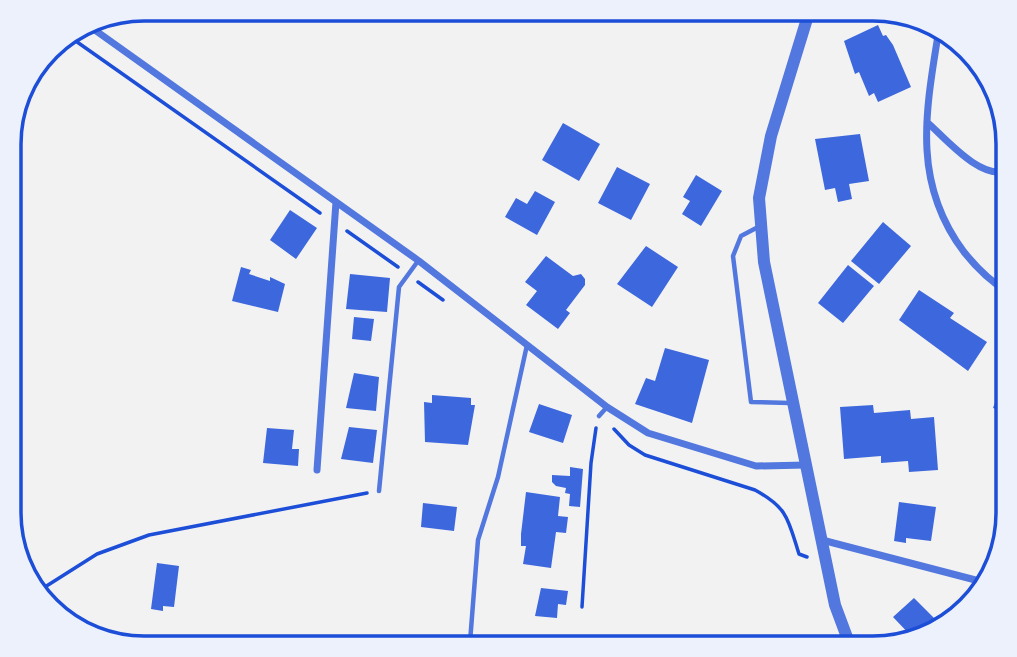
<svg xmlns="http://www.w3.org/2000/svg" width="1017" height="657" font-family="'PT Sans',sans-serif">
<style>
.building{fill:#3d67dc}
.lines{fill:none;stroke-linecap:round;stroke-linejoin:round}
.path{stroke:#1d4ed8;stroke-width:3.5}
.service{stroke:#5277de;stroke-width:4.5}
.minor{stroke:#5277de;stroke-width:7}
.tertiary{stroke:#5277de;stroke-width:12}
.rim{fill:none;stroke:#1d4ed8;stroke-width:3.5}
</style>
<rect width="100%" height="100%" fill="#f2f2f2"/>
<path class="building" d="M 878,25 L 883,36 L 886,35 L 893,45 L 911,87 L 878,102 L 874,93 L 869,96 L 859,72 L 855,74 L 844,41 Z
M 563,123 L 600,144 L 579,181 L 542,160 Z
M 860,134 L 869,181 L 849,184 L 852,199 L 838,202 L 835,188 L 825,190 L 815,139 Z
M 617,167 L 650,184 L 631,220 L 598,203 Z
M 696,175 L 722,191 L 701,226 L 682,214 L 690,201 L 683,197 Z
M 535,191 L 555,202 L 537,235 L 505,217 L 516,198 L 527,204 Z
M 290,210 L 317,228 L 296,259 L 270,240 Z
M 883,222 L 911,246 L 879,284 L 851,261 Z
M 1007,226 L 1008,227 L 1008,252 L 1002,251 Z
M 646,246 L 678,267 L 652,307 L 617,284 Z
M 546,256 L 573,276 L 581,274 L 585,279 L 585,285 L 566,310 L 570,313 L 558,329 L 526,305 L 537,291 L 525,282 Z
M 848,265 L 874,286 L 843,323 L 818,303 Z
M 241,267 L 251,270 L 249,274 L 270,281 L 270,277 L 285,284 L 278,312 L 232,301 Z
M 350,274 L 390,278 L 387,312 L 346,309 Z
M 919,290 L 954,313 L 950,318 L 987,342 L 968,371 L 899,320 Z
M 354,317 L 374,319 L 371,341 L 352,339 Z
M 665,348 L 709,360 L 692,423 L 635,404 L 646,378 L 655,381 Z
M 1008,368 L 1008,413 L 993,408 Z
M 354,373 L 379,377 L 376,411 L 346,408 Z
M 432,395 L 471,398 L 471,405 L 475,405 L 468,445 L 425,442 L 424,402 L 432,403 Z
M 539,404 L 572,415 L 563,443 L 529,432 Z
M 873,405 L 874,413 L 910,410 L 911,419 L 934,417 L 938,470 L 909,472 L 908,461 L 881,463 L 881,456 L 844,459 L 840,407 Z
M 349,427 L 377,430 L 373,463 L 341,459 Z
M 267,428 L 294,430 L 292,449 L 299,449 L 298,466 L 263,463 Z
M 570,467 L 583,469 L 580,507 L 569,506 L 570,494 L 565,493 L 566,488 L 556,486 L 552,482 L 552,475 L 570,476 Z
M 526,492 L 560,497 L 558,516 L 568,517 L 566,533 L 556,532 L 551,568 L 523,564 L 526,546 L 521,546 L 521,534 Z
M 899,502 L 936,507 L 931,541 L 906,538 L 906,543 L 894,541 Z
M 423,503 L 457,507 L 454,531 L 421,527 Z
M 157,563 L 179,566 L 174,607 L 163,606 L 163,611 L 151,609 Z
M 541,588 L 568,591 L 566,605 L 558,604 L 557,618 L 535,616 Z
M 914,598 L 936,620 L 930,626 L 935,632 L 913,638 L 893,617 Z"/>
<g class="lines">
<path class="path" d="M 70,37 L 320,213
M 347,231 L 398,267
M 418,282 L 443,300
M 614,429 L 629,445 L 645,455 L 755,490 C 788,508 788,519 799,554 L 807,557
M 37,592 L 97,554 L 149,535 L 367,493
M 582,607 L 591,463 L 596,428"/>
<path class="service" d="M 760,226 L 741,236 L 733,256 L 751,402 L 790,403
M 599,416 L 607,407
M 379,491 L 399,287 L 418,261
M 470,642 L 478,540 L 498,477 L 527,345"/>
<path class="minor" d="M 92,28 L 419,261 L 607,407 L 648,433 L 756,466 L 806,465
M 939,29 C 926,110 911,182 964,252 C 976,267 991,282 1008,292
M 927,122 C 945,138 982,182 1008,170
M 317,470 L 336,202
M 822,540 L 987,583"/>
<path class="tertiary" d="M 810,9 L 771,136 L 759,198 L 764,262 L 835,605 L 851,648"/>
</g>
<path d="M0 0H1017V657H0ZM144 21H873A123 123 0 0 1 996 144V513A123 123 0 0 1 873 636H144A123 123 0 0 1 21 513V144A123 123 0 0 1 144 21Z" fill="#edf1fc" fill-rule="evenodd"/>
<path class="rim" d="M144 21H873A123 123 0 0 1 996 144V513A123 123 0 0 1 873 636H144A123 123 0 0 1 21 513V144A123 123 0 0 1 144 21Z"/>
</svg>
